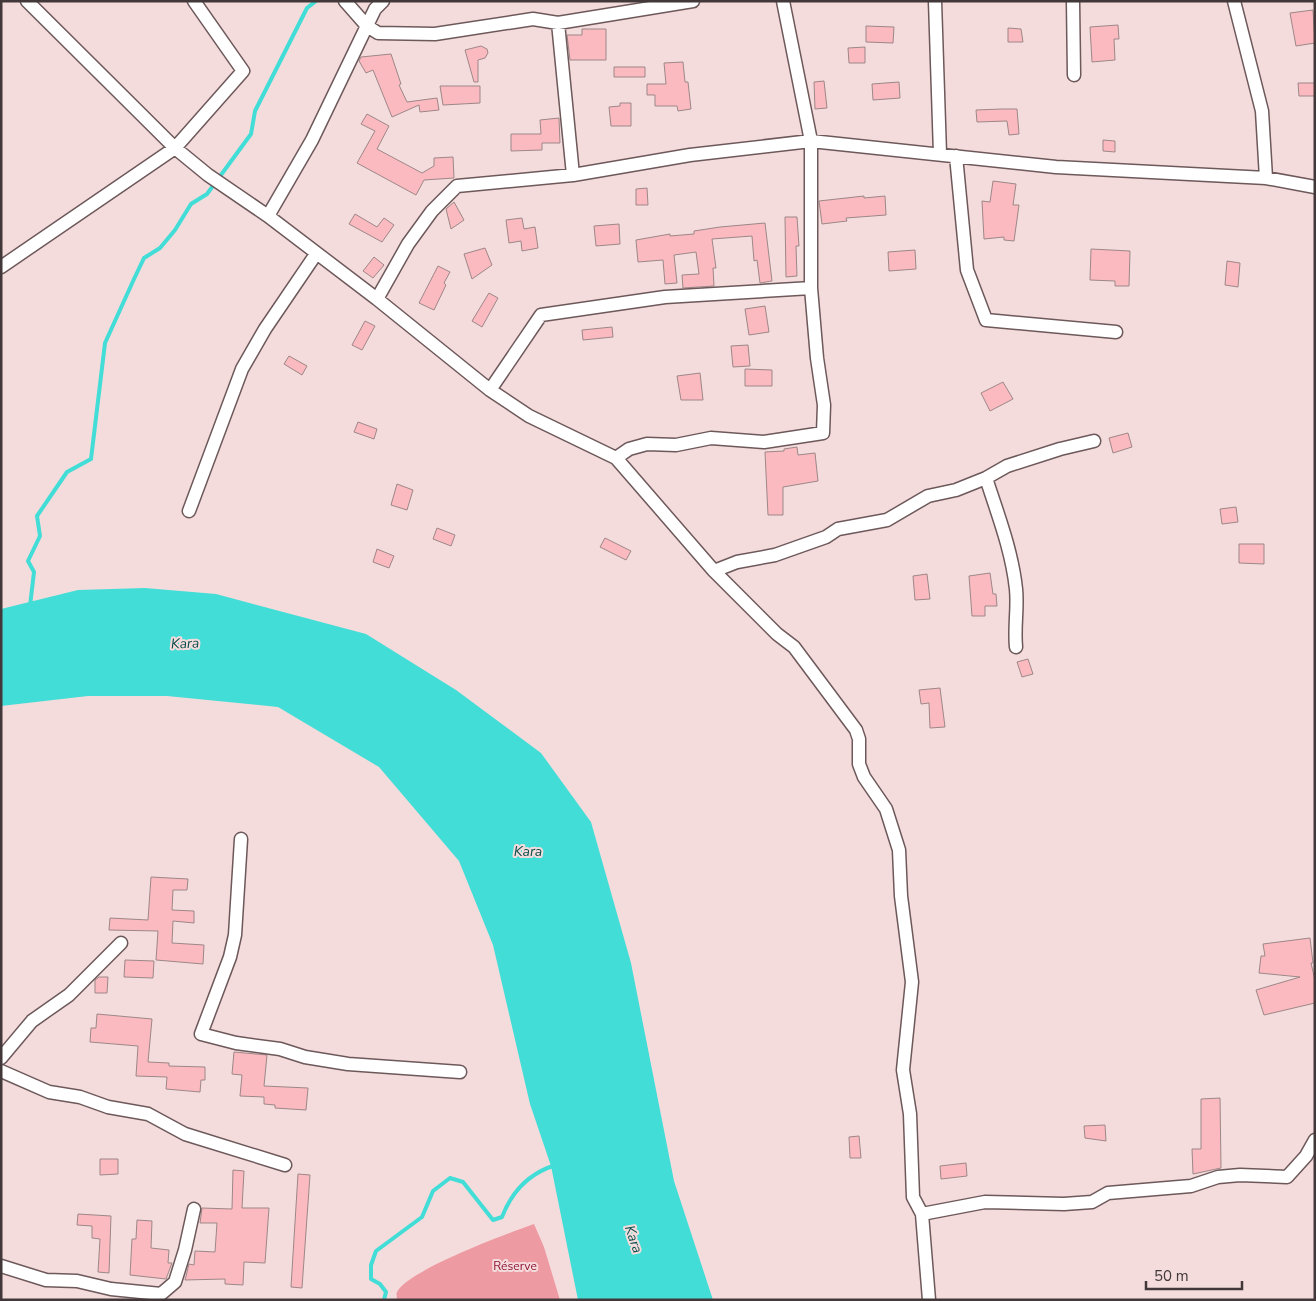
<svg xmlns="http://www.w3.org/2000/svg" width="1316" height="1301" font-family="'Nunito Sans',sans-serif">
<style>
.green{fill:#ee9aa2}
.water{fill:#42ddd6}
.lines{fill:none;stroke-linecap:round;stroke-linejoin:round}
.stream{stroke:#42ddd6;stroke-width:4}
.building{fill:#fbbabf;stroke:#9d8788}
.minor-casing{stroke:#6d585a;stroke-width:15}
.minor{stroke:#fff;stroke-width:12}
.labels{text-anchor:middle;stroke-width:4;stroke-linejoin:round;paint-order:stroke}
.park-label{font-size:12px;fill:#8e1133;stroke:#f4dcdd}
.water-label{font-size:14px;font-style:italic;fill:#094d4a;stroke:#f4dcdd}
</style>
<rect width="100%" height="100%" fill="#f4dcdd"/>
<path class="green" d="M 534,1224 L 544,1247 L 560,1300 L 397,1300 C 397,1297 396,1294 397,1292 C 408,1270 509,1233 534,1224 Z"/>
<path class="water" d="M 145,588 L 216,594 L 366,634 L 456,690 L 541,753 L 591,822 L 631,963 L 674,1181 L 713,1300 L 578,1300 L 551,1166 L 530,1104 L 493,945 L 459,861 L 379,767 L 278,707 L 167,696 L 88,696 L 1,706 L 1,609 L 78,590 Z"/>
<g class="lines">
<path class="stream" d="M 30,606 L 34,572 L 28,561 L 40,536 L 37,516 L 67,472 L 91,459 L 105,343 L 134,279 L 144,258 L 160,248 L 175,230 L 191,204 L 207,194 L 251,134 L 255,111 L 307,8 L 316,1
M 384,1300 L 386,1292 L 380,1284 L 371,1279 L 371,1265 L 376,1251 L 422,1217 L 433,1191 L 450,1178 L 463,1182 L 493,1220 L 502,1217 C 512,1191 529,1173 556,1165"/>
</g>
<path class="building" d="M 1313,10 L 1315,43 L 1296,46 L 1290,13 Z
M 1118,25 L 1119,39 L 1114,39 L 1115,60 L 1092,62 L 1090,27 Z
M 866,26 L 894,27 L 893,43 L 866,42 Z
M 1008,28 L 1021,29 L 1023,42 L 1008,42 Z
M 582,29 L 606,29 L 606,60 L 570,60 L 567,35 L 582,35 Z
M 481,46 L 487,49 L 488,53 L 485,58 L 478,60 L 478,82 L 474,82 L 465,50 Z
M 865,47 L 865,63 L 849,63 L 848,48 Z
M 391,54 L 401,84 L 399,85 L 407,102 L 437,98 L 439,110 L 420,112 L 419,105 L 392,117 L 373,70 L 366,73 L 359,61 L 361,57 Z
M 683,62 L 685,82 L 688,82 L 691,109 L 678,111 L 677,106 L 655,106 L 655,95 L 647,95 L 647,84 L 666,84 L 664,63 Z
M 614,67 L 645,67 L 645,77 L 614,77 Z
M 824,81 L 827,108 L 815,109 L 814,82 Z
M 899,82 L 900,98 L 873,100 L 872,84 Z
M 1298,83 L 1315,83 L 1315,96 L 1299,96 Z
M 440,86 L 480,86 L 480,103 L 443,105 Z
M 620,103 L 631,103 L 631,126 L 611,126 L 609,107 L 620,106 Z
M 1002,109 L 1017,109 L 1019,134 L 1009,135 L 1007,121 L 977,122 L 976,110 Z
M 367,114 L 389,126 L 377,149 L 422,173 L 434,166 L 434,158 L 453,157 L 454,178 L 424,180 L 416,195 L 357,163 L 375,131 L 361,124 Z
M 559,118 L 560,143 L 542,143 L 542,150 L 511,151 L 511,134 L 541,134 L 540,120 Z
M 1103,140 L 1115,141 L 1115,152 L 1103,151 Z
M 993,181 L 1016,184 L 1013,205 L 1019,205 L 1014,241 L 1004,240 L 1004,237 L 984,239 L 982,201 L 990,202 Z
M 647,188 L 648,205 L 636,205 L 636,189 Z
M 864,196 L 864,198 L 885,196 L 886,215 L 846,218 L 847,221 L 822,224 L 819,201 Z
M 454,202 L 464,220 L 451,229 L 446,209 Z
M 355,214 L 377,227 L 384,218 L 394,225 L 382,242 L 349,224 Z
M 785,217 L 797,217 L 799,246 L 796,246 L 797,276 L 786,277 Z
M 522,218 L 524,229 L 535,227 L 538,248 L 522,251 L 521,241 L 509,243 L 506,220 Z
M 765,223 L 772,281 L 760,283 L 757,260 L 754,261 L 752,236 L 712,239 L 716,268 L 713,268 L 714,286 L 683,288 L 682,275 L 699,274 L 696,252 L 674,255 L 677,283 L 665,284 L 663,260 L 638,262 L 636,240 L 670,234 L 670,236 L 694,234 L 694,231 L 720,227 Z
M 619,224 L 620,244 L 596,246 L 594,226 Z
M 485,248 L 492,265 L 472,279 L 464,254 Z
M 1091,249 L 1130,251 L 1129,286 L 1115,286 L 1115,281 L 1090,280 Z
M 915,250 L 916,269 L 889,271 L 888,252 Z
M 374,257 L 384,265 L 373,278 L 363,271 Z
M 1227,261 L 1240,263 L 1238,287 L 1225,285 Z
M 438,266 L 450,272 L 444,283 L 446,285 L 434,310 L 419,303 Z
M 489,293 L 498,298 L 482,327 L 472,321 Z
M 765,306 L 769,332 L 749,335 L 745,309 Z
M 365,321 L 375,326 L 362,350 L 352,345 Z
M 612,327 L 613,337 L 583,340 L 582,330 Z
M 748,345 L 750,366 L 733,367 L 731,346 Z
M 289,356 L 307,366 L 302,375 L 284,364 Z
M 745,369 L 772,370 L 772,386 L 745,386 Z
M 700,373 L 703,400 L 681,400 L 677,376 Z
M 1003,382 L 1013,399 L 990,411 L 981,393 Z
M 358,422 L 377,429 L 374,439 L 354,432 Z
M 1128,433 L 1132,447 L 1113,453 L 1109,438 Z
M 797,447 L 798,455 L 815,453 L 818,481 L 783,487 L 783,515 L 768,515 L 765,452 L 784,451 L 784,449 Z
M 397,484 L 413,490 L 407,510 L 391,505 Z
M 1236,507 L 1238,522 L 1222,524 L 1220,509 Z
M 437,528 L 455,535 L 451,546 L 433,539 Z
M 605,538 L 631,551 L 626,560 L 600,547 Z
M 1239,544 L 1264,544 L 1264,564 L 1239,563 Z
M 377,549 L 394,556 L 389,568 L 373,562 Z
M 990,573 L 993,594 L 996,594 L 997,606 L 985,606 L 985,616 L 972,616 L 969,576 Z
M 927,574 L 930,599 L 915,600 L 913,576 Z
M 1028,659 L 1033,674 L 1022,677 L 1017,662 Z
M 940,688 L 945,727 L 930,728 L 929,703 L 921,704 L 919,690 Z
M 151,877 L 188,879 L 187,890 L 173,890 L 172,910 L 194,911 L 194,923 L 173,921 L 172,943 L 204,945 L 203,964 L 156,960 L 158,931 L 109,930 L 110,918 L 148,920 Z
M 1310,938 L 1313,963 L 1311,963 L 1315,980 L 1315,1003 L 1264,1015 L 1256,990 L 1300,977 L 1259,973 L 1261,956 L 1265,956 L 1263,944 Z
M 125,960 L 154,961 L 153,978 L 124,977 Z
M 99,977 L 108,977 L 107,993 L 95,993 L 95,980 Z
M 97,1014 L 152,1019 L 148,1062 L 169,1063 L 169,1066 L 205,1067 L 205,1080 L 201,1080 L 200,1092 L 166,1089 L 167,1077 L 136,1076 L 138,1046 L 90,1042 L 91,1028 L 96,1028 Z
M 234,1052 L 267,1055 L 264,1086 L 308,1088 L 306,1110 L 275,1108 L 275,1105 L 264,1104 L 264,1097 L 240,1096 L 242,1075 L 232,1074 Z
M 1220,1098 L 1221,1168 L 1193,1174 L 1192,1149 L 1201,1149 L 1201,1099 Z
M 1105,1125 L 1106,1141 L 1085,1138 L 1084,1126 Z
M 859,1136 L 861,1158 L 850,1158 L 849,1137 Z
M 100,1159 L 118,1159 L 118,1174 L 100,1175 Z
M 966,1163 L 967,1176 L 941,1179 L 940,1166 Z
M 233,1170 L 244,1171 L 242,1208 L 269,1208 L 265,1263 L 244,1262 L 243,1285 L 225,1284 L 225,1279 L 185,1280 L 189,1264 L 194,1265 L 195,1251 L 215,1252 L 217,1223 L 200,1223 L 202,1208 L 232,1209 Z
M 298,1174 L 310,1175 L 302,1288 L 291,1287 Z
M 78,1214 L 111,1216 L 109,1273 L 98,1272 L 100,1239 L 92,1238 L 92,1226 L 77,1225 Z
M 137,1220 L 152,1221 L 151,1248 L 169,1250 L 168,1263 L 172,1263 L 166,1279 L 130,1275 L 132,1239 L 136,1239 Z"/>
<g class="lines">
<defs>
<path id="minor" d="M 27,1 L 175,148 L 208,175 L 268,216 L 377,299 L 490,390 L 529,416 L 616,458 L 714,571 L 777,634 L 794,647 L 856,730 L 859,739 L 859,764 L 864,777 L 886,809 L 899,850 L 901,896 L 912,982 L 903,1070 L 910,1114 L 913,1197 L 922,1214 L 929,1300
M 345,1 L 367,26 L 378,33 L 435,34 L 533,19 L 558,23 L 693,1
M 935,1 L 940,154
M 1073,1 L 1074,75
M 1234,1 L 1262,111 L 1266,178
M 558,23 L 573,175
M 956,156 L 967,270 L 986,320 L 1116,332
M 268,216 L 312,140 L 375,9 L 383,1
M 1,267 L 175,148 L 243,71 L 194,1
M 377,299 L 408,244 L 432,211 L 457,186 L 573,175 L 690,155 L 811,141 L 1056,167 L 1266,178 L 1315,187
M 490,390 L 541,315 L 665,297 L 811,288
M 616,458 L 629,449 L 647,444 L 676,445 L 711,438 L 764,442 L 823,433 L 824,405 L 817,358 L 811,288 L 811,141 L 783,1
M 986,478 C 998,515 1012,551 1016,589 C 1018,608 1014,627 1016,647
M 189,511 L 242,369 L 265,329 L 316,254
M 714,571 L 737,562 L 775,555 L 826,537 L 838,529 L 887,520 L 928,496 L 956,490 L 986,478 L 1007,466 L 1060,449 L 1094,441
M 241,839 L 235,935 L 230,957 L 201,1034 L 236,1043 L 280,1049 L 305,1057 L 348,1064 L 460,1072
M 1,1058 L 32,1021 L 69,995 L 121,943
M 1,1071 L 49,1092 L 80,1097 L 108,1107 L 148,1114 L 185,1134 L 285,1165
M 922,1214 L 985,1202 L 1064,1204 L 1092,1202 L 1108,1193 L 1191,1186 L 1218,1177 L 1240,1175 L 1287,1177 L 1306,1156 L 1315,1140
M 1,1266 L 46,1280 L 77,1281 L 111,1289 L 161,1294 L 175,1282 L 185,1250 L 194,1209"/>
</defs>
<use href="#minor" class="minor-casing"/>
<use href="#minor" class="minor"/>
</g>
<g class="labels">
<g class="park-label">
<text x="515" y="1270">Réserve</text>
</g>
<g class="water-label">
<text transform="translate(185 643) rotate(-2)" y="5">Kara</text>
<text x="528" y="856">Kara</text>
<text transform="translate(634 1239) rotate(71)" y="5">Kara</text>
</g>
</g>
<rect width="1316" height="1301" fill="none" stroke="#423839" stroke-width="5"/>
<path d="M1146 1281v8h96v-8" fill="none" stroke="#423839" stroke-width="2.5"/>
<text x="1154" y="1281" font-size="15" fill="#423839" stroke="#f4dcdd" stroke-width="4" paint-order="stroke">50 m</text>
</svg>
